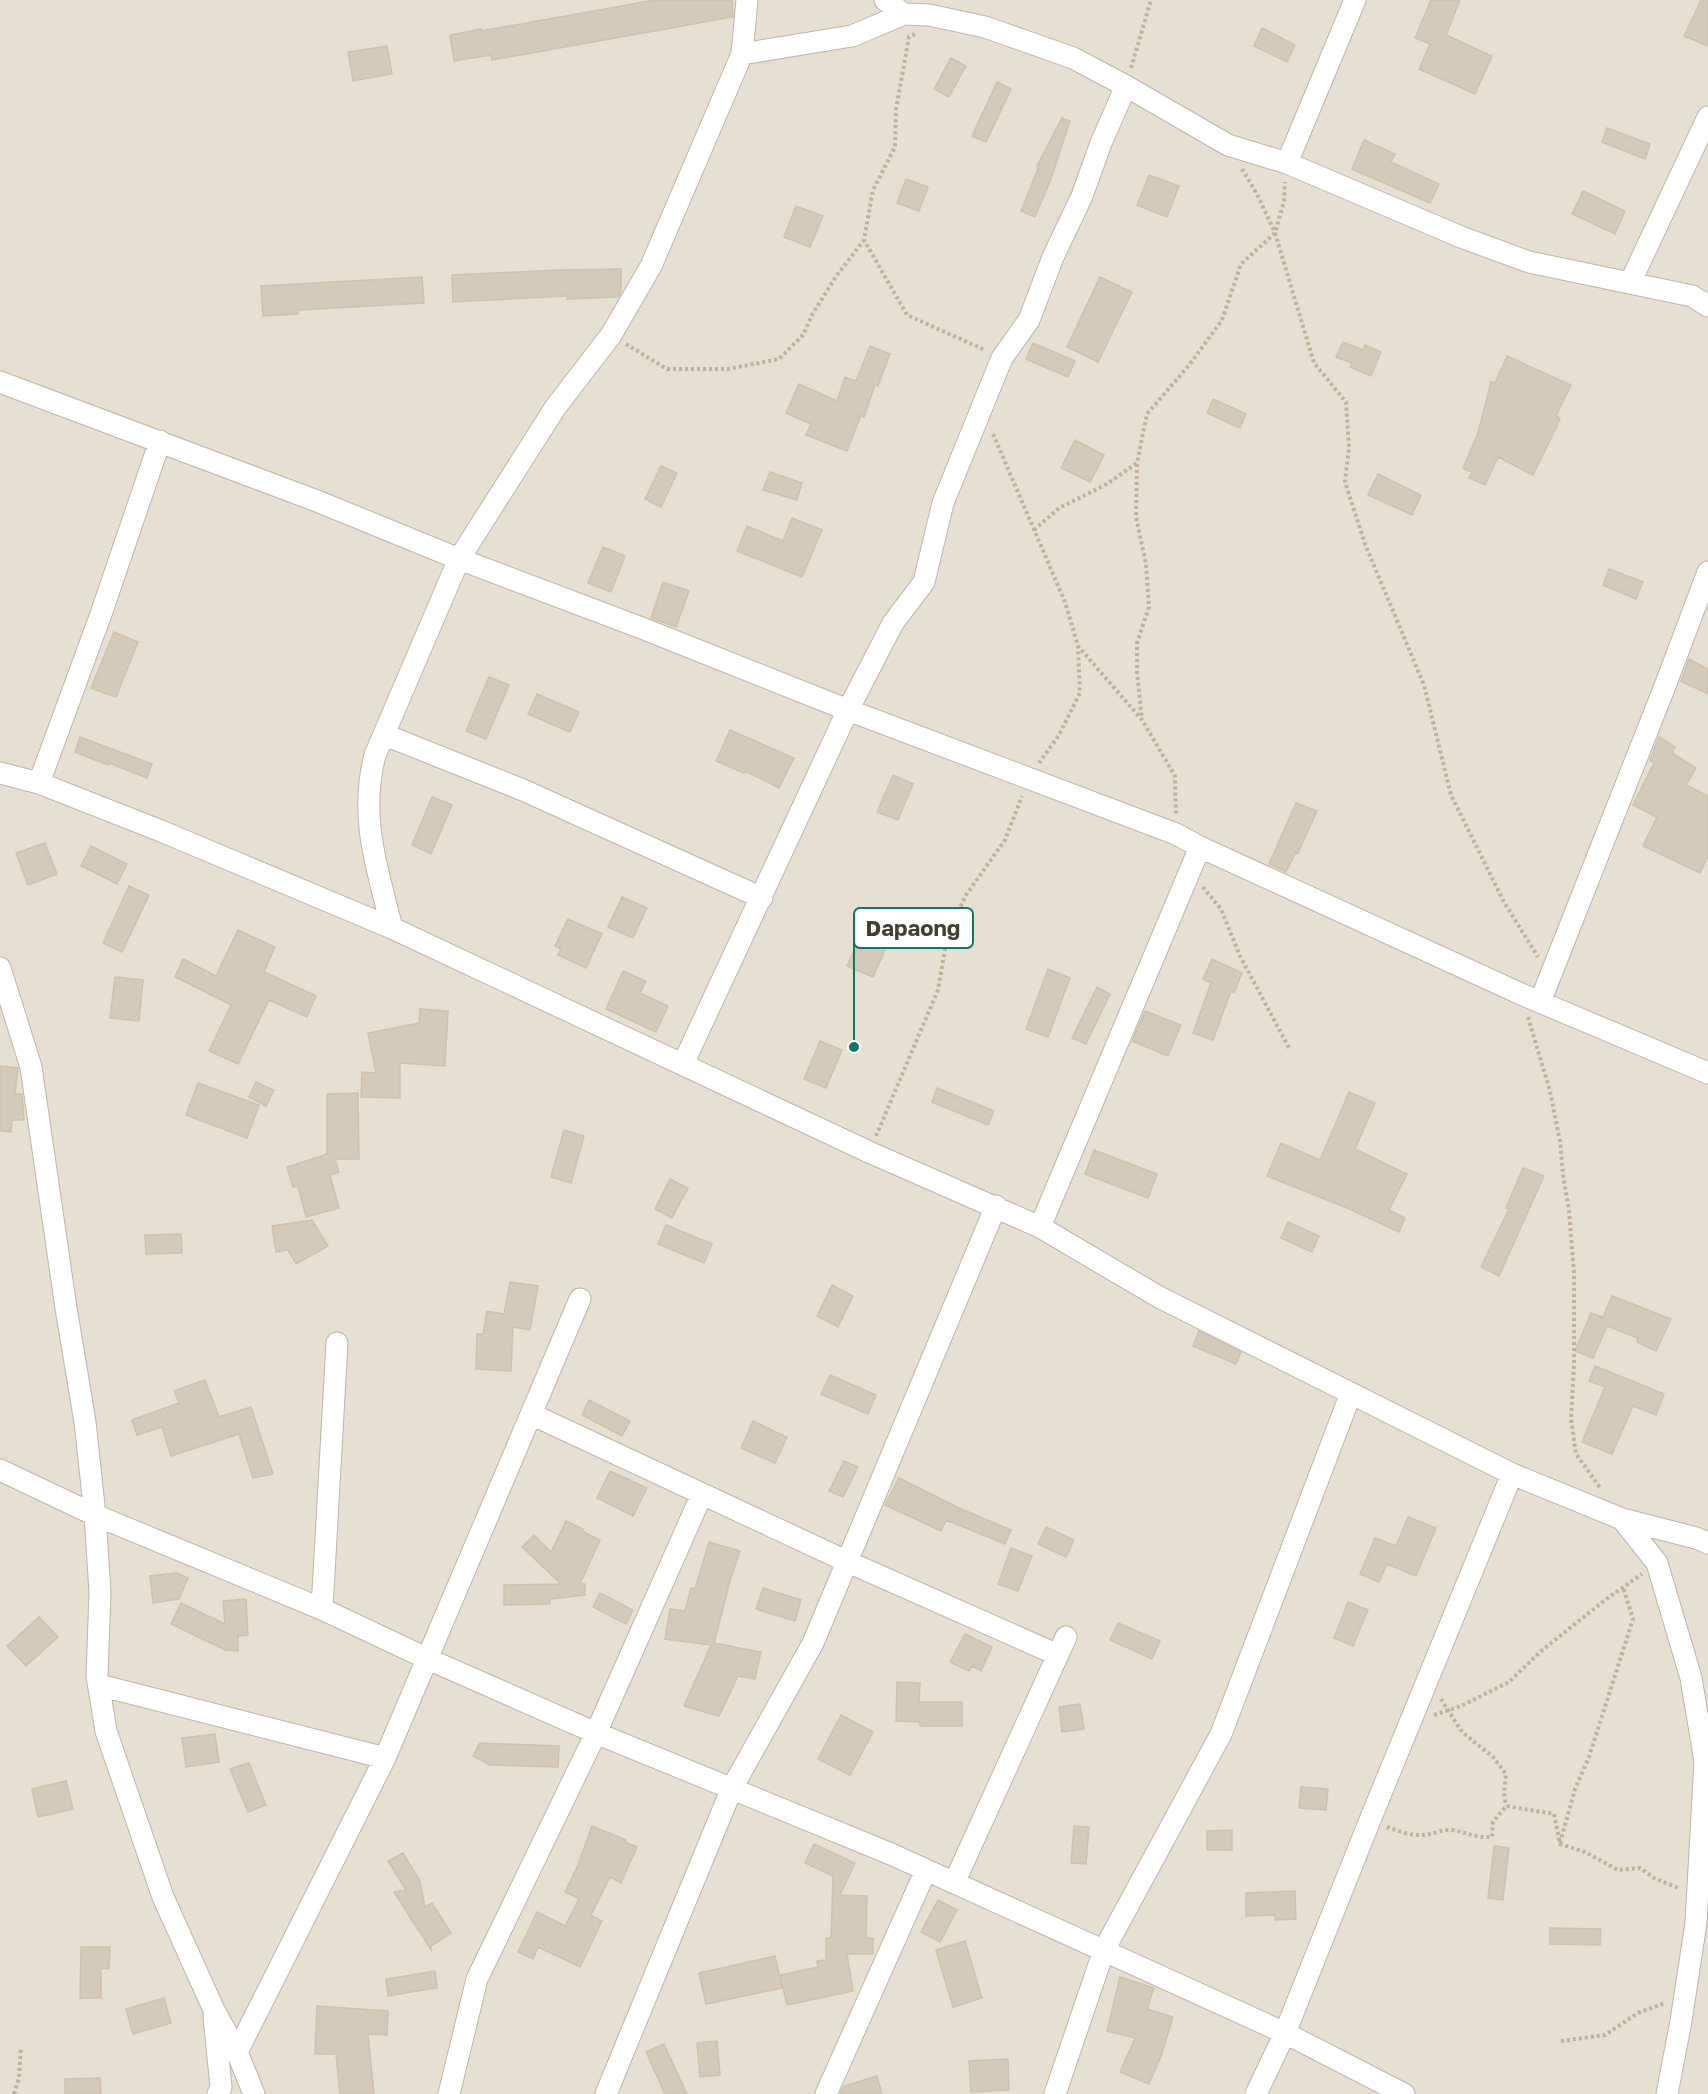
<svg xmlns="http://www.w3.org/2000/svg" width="1708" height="2094" font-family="'Golos Text',sans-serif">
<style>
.residential{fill:#e6e0d2}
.building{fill:#d4cab9;stroke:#cfc2ac;stroke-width:1.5}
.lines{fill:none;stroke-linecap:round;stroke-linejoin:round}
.street-casing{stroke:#beb6a7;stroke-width:23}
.path{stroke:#c0b298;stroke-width:4;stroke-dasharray:3 3;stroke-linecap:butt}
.street{stroke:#fff;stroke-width:21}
.leader{fill:none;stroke:#0f766e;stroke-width:2}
.callout-dot{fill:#0f766e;stroke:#fff;stroke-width:2}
.callout{fill:#fff;stroke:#0f766e;stroke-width:2}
.callout-label{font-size:22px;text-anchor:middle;font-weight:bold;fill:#453e34}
</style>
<rect width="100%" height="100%" fill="#f2eee4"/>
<path class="residential" d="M 0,0 L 1708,0 L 1708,2094 L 0,2094 Z"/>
<path class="building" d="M 655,0 L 732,0 L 733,17 L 492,60 L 491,55 L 454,61 L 450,35 L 481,29 L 481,31 Z
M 1431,0 L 1460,0 L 1446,35 L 1492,56 L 1475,94 L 1419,69 L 1430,44 L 1415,38 Z
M 1701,0 L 1708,0 L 1708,46 L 1684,36 Z
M 1262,28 L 1295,45 L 1287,62 L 1254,46 Z
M 387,46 L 392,74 L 353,81 L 348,52 Z
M 951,58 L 966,66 L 949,97 L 934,89 Z
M 997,82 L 1011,89 L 986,142 L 972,136 Z
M 1062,118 L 1070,121 L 1051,179 L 1035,217 L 1021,211 L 1039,166 L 1037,166 Z
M 1607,128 L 1650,144 L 1645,159 L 1602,142 Z
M 1364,140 L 1395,154 L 1391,162 L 1439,184 L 1430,203 L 1352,169 Z
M 1149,175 L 1179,186 L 1167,217 L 1137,205 Z
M 906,179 L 928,187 L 919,211 L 897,203 Z
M 1583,191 L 1625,211 L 1615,234 L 1572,214 Z
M 796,206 L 823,216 L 810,247 L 784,237 Z
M 621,269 L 621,292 L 618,297 L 567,299 L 567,296 L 453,302 L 452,275 L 559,270 Z
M 422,277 L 424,303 L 298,310 L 298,314 L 263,316 L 261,286 Z
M 1100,277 L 1132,292 L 1098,362 L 1067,347 Z
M 1343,342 L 1363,350 L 1365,345 L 1381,352 L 1371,376 L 1350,367 L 1352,363 L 1336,357 Z
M 1033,343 L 1075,361 L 1068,377 L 1026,359 Z
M 870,346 L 890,354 L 878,386 L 875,385 L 864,417 L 861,415 L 847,451 L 806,435 L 811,424 L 786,413 L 799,384 L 837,401 L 845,377 L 856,381 Z
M 1507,356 L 1571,385 L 1556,416 L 1560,418 L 1556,428 L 1533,475 L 1498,457 L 1485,485 L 1469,478 L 1472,472 L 1463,468 L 1478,433 L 1491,382 L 1495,383 Z
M 1213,399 L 1246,414 L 1240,428 L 1207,413 Z
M 1075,440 L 1104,455 L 1090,482 L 1061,468 Z
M 661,466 L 677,473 L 661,507 L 645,499 Z
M 770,472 L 802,483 L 797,500 L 763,490 Z
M 1378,474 L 1421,495 L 1412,515 L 1368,495 Z
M 792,518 L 822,530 L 802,577 L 737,551 L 747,526 L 783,541 Z
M 603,547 L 625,556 L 611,592 L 588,583 Z
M 1609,569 L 1643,582 L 1636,599 L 1603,585 Z
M 663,582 L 689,591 L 676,627 L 651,618 Z
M 114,632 L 138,642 L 116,697 L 91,688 Z
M 1689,659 L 1708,669 L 1708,694 L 1681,681 Z
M 489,677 L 509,685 L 486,739 L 466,731 Z
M 537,694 L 579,712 L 570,732 L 528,714 Z
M 730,730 L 794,758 L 779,788 L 745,771 L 744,773 L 716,761 Z
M 80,737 L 152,764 L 147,778 L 109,763 L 108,765 L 75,752 Z
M 1659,737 L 1675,747 L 1672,753 L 1696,768 L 1686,785 L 1708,796 L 1708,856 L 1700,873 L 1643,846 L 1657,817 L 1633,805 L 1654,763 L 1650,760 Z
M 893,775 L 913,784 L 898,820 L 877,812 Z
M 432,797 L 452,805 L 431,854 L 412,845 Z
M 1296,803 L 1317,811 L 1298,853 L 1296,852 L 1286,872 L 1269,864 Z
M 45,843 L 57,874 L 28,885 L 16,853 Z
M 91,846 L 127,864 L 117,884 L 81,866 Z
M 129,886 L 149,895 L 122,952 L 103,943 Z
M 622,897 L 647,908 L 633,938 L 608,927 Z
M 568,919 L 602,934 L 586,968 L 558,955 L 561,949 L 555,946 Z
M 866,923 L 892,934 L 873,977 L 847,966 Z
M 238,930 L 275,947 L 264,972 L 316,996 L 307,1017 L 269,1000 L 238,1064 L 209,1051 L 231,1005 L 175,977 L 183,959 L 216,976 Z
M 1212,959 L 1242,973 L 1234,993 L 1231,991 L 1213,1040 L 1193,1033 L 1211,983 L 1203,979 Z
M 1048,969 L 1070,978 L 1048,1037 L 1026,1029 Z
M 623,971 L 646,981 L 640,993 L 668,1006 L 656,1032 L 606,1009 Z
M 115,977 L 143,980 L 139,1021 L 110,1018 Z
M 1097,987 L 1110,994 L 1086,1044 L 1072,1038 Z
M 420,1009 L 448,1011 L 445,1066 L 400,1063 L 400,1098 L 361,1097 L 362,1072 L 376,1073 L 368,1033 L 419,1023 Z
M 1145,1011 L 1181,1025 L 1168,1056 L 1132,1041 Z
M 820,1041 L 842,1050 L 826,1088 L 804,1079 Z
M 0,1066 L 18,1068 L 15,1094 L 22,1094 L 24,1120 L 12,1120 L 11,1132 L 0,1131 Z
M 256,1082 L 274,1090 L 266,1106 L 249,1097 Z
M 198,1083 L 259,1105 L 247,1138 L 186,1115 Z
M 937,1088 L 994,1111 L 988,1125 L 932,1102 Z
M 1349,1092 L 1375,1103 L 1355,1149 L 1407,1174 L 1389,1210 L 1405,1218 L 1399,1232 L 1347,1208 L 1267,1176 L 1281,1143 L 1320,1160 Z
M 358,1093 L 359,1159 L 335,1159 L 339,1172 L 330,1175 L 339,1208 L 306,1217 L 298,1186 L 293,1187 L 287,1167 L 327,1154 L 327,1094 Z
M 564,1130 L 584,1136 L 571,1183 L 551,1177 Z
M 1094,1150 L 1157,1174 L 1148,1198 L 1085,1174 Z
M 1523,1168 L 1544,1176 L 1499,1276 L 1481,1267 L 1509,1209 L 1506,1208 Z
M 670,1179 L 688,1188 L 672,1218 L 655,1209 Z
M 312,1220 L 328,1246 L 296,1264 L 288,1250 L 276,1252 L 272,1226 Z
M 1288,1222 L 1319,1236 L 1312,1252 L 1281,1238 Z
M 666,1225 L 712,1244 L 704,1263 L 658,1244 Z
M 181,1234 L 182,1253 L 146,1254 L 145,1235 Z
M 510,1282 L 538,1286 L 530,1330 L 513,1327 L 511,1371 L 476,1369 L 477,1334 L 483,1334 L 487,1311 L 504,1314 Z
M 832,1285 L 853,1296 L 838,1327 L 817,1316 Z
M 1612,1296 L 1671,1319 L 1656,1351 L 1637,1342 L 1638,1338 L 1607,1326 L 1593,1358 L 1575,1351 L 1591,1313 L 1603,1317 Z
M 1199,1331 L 1241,1352 L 1236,1364 L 1193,1346 Z
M 1595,1366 L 1664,1394 L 1656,1415 L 1633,1406 L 1612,1454 L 1582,1442 L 1605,1387 L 1589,1381 Z
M 830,1375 L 876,1395 L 868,1414 L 821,1394 Z
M 205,1380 L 219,1417 L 251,1407 L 273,1474 L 253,1478 L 239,1434 L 171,1456 L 162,1427 L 137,1435 L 132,1420 L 179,1403 L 174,1391 Z
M 589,1400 L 630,1421 L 622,1436 L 582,1415 Z
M 753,1421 L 787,1437 L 775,1463 L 741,1448 Z
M 844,1461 L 858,1467 L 843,1497 L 829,1491 Z
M 610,1471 L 647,1488 L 633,1516 L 597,1498 Z
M 899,1478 L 959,1508 L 1011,1530 L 1005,1544 L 946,1520 L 941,1531 L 885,1505 Z
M 1408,1517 L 1436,1528 L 1416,1576 L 1387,1564 L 1379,1582 L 1360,1574 L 1375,1538 L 1396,1546 Z
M 566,1521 L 583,1529 L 582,1531 L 600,1540 L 580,1584 L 585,1584 L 585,1595 L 550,1599 L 550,1604 L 504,1605 L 504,1585 L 561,1584 L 522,1547 L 534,1535 L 551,1552 Z
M 1046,1527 L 1074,1540 L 1066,1557 L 1038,1544 Z
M 709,1542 L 740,1551 L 730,1581 L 714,1643 L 761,1652 L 755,1679 L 738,1676 L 719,1716 L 684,1706 L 711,1645 L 665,1639 L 670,1609 L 685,1611 L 691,1588 L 695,1589 Z
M 1011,1548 L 1032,1556 L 1018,1591 L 998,1584 Z
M 176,1573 L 188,1578 L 179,1599 L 153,1603 L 150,1576 Z
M 763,1588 L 801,1600 L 795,1621 L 756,1609 Z
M 600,1593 L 633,1610 L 626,1624 L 593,1607 Z
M 246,1599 L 248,1635 L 238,1636 L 238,1651 L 225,1650 L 171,1624 L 181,1603 L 225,1624 L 223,1601 Z
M 1348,1602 L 1368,1610 L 1353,1646 L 1334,1638 Z
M 39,1617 L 58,1637 L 26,1666 L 7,1646 Z
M 1118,1623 L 1160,1641 L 1152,1659 L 1110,1640 Z
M 965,1634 L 992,1647 L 981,1671 L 972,1666 L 969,1671 L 950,1662 Z
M 897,1682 L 920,1683 L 919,1702 L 962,1702 L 962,1726 L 920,1726 L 920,1722 L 896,1721 Z
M 1080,1704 L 1084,1729 L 1062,1732 L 1059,1707 Z
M 841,1715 L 873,1732 L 850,1775 L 818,1759 Z
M 215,1734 L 219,1762 L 186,1767 L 182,1738 Z
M 480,1743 L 559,1746 L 558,1767 L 490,1765 L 473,1756 Z
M 249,1763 L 266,1805 L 248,1812 L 230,1769 Z
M 66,1781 L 73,1809 L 38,1817 L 32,1789 Z
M 1301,1787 L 1328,1789 L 1326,1810 L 1299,1808 Z
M 592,1826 L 626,1840 L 625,1842 L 637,1847 L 621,1883 L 610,1877 L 591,1915 L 602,1921 L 580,1967 L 538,1947 L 533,1959 L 518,1952 L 537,1912 L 565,1926 L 579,1899 L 565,1892 L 578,1865 Z
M 1074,1826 L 1089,1827 L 1086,1864 L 1071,1863 Z
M 1232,1830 L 1232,1850 L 1207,1850 L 1207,1831 Z
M 814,1844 L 855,1863 L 840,1895 L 867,1896 L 866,1938 L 873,1938 L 873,1954 L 847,1954 L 853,1991 L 787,2005 L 780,1975 L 818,1967 L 817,1961 L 826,1960 L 826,1938 L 831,1938 L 833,1876 L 805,1863 Z
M 1494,1846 L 1509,1848 L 1503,1900 L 1488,1898 Z
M 403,1853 L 420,1881 L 425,1907 L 432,1903 L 451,1933 L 431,1946 L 431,1950 L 394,1892 L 406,1890 L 388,1861 Z
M 1295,1891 L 1296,1919 L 1275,1920 L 1275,1915 L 1246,1916 L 1246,1893 Z
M 938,1900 L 957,1910 L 940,1942 L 921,1932 Z
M 1550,1928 L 1601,1929 L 1600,1945 L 1550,1944 Z
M 965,1941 L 982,1998 L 953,2007 L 936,1950 Z
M 81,1947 L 110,1947 L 109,1969 L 101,1968 L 101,1998 L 80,1998 Z
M 775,1956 L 782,1988 L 706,2004 L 699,1973 Z
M 435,1971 L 437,1988 L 388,1996 L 386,1979 Z
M 1120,1977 L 1154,1988 L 1147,2009 L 1173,2017 L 1161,2056 L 1149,2084 L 1120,2072 L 1135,2038 L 1107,2031 Z
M 164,1998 L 171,2023 L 133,2034 L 126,2009 Z
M 317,2006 L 388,2011 L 387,2035 L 368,2034 L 374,2094 L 340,2094 L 336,2054 L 315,2054 Z
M 717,2041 L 720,2075 L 700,2077 L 697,2043 Z
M 664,2044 L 680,2079 L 687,2094 L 665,2094 L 646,2052 Z
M 1008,2059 L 1009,2090 L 971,2092 L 969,2061 Z
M 877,2076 L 882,2094 L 840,2094 L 844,2086 Z
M 100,2078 L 101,2094 L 65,2094 L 65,2079 Z"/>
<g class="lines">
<defs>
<path id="street" d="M 885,0 L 904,14
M 742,54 L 747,0
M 1287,163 L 1355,0
M 1630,283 L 1708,117
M 0,382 L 317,501 L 459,559 L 639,627 L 848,710 L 1176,834 L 1200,847 L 1521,994 L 1708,1073
M 385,735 L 523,790 L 762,898
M 0,773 L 39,783 L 161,831 L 392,928 L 869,1152 L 1040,1227 L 1159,1297 L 1512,1474 L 1622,1519 L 1696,1538 L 1708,1543
M 39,783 L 101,614 L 160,441
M 392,928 C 377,868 359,817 375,755 L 459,559 L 555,408 L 611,335 L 651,266 L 742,54 L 852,36 L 904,14 L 929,15 L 985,27 L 1073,58 L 1126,86 L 1228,145 L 1287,163 L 1461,237 L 1529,262 L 1692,296 L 1708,306
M 0,968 L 31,1067 L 66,1308 L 85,1422 L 95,1515 L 100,1592 L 97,1676 L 106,1731 L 163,1897 L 214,2010 L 237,2052 L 254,2094
M 1540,1002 L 1665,686 L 1708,572
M 683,1064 L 848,710 L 893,623 L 924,582 L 943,503 L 1002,358 L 1029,320 L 1053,257 L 1082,196 L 1101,143 L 1126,86
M 1040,1227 L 1200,847
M 531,1414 L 848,1562 L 1058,1655
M 0,1470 L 95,1515 L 322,1609 L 428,1659 L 596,1733 L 891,1854 L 1285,2033 L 1404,2094
M 1622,1519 L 1657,1563 L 1691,1678 L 1705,1761 L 1696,1923 L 1681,2021 L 1667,2094
M 322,1609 L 337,1343
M 99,1685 L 385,1758
M 954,1883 L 1066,1637
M 214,2017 L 221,2087 L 218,2094
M 237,2052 L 385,1758 L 580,1299
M 449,2094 L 477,1979 L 596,1733 L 702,1494
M 606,2094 L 732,1788 L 813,1643 L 996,1206
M 826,2094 L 926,1870
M 1055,2094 L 1104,1950 L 1221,1734 L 1351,1393
M 1256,2094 L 1285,2033 L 1370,1820 L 1512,1474"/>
</defs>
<use href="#street" class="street-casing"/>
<path class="path" d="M 915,34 L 909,37 L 896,109 L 895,147 L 873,190 L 864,240 L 907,315 L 985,350
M 1131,68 L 1151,0
M 1242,169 L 1257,194 L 1275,233 L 1314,363 L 1346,402 L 1349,448 L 1345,482 L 1365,544 L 1424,685 L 1451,795 L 1504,902 L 1538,957
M 626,344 L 667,369 L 728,369 L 779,359 L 803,335 L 813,313 L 837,275 L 864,240
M 993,434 L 1065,602 L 1078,646 L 1142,720 L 1175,776 L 1176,815
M 1137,464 L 1136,517 L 1146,564 L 1149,607 L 1137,643 L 1137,672 L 1142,720
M 1034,530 L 1059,508 L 1107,484 L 1137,463 L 1147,414 L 1190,364 L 1222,320 L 1241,264 L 1275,233 L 1284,201 L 1285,182
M 1039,763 L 1059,735 L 1080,693 L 1078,646
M 1203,887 L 1221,909 L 1240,956 L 1289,1048
M 1528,1017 L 1550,1091 L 1560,1141 L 1563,1175 L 1569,1211 L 1574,1273 L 1574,1364 L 1571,1419 L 1576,1454 L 1601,1489
M 876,1136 L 938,990 L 948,932 L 966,895 L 1005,840 L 1022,796
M 1441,1699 L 1462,1732 L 1493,1757 L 1506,1774 L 1504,1793 L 1506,1806
M 1434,1715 L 1461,1706 L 1509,1682 L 1540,1652 L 1605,1600 L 1642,1574
M 1387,1827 C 1398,1831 1411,1836 1423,1835 C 1433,1835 1442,1829 1451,1830 C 1467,1832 1474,1838 1492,1837 L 1493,1822 L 1506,1806 L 1554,1814 L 1560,1844 L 1585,1852 L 1618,1870 L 1640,1868 L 1654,1878 L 1678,1888
M 1560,1843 L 1575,1789 L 1589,1757 L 1633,1619 L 1623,1587
M 1561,2041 L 1605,2035 L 1638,2013 L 1665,2003
M 14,2094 L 19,2078 L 21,2047"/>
<use href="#street" class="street"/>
</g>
<path class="leader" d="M854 1047L854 928"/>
<circle class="callout-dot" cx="854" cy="1047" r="6"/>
<rect class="callout" x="854" y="908" width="119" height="40" rx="6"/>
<g class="callout-label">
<text x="913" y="936">Dapaong</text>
</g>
</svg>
